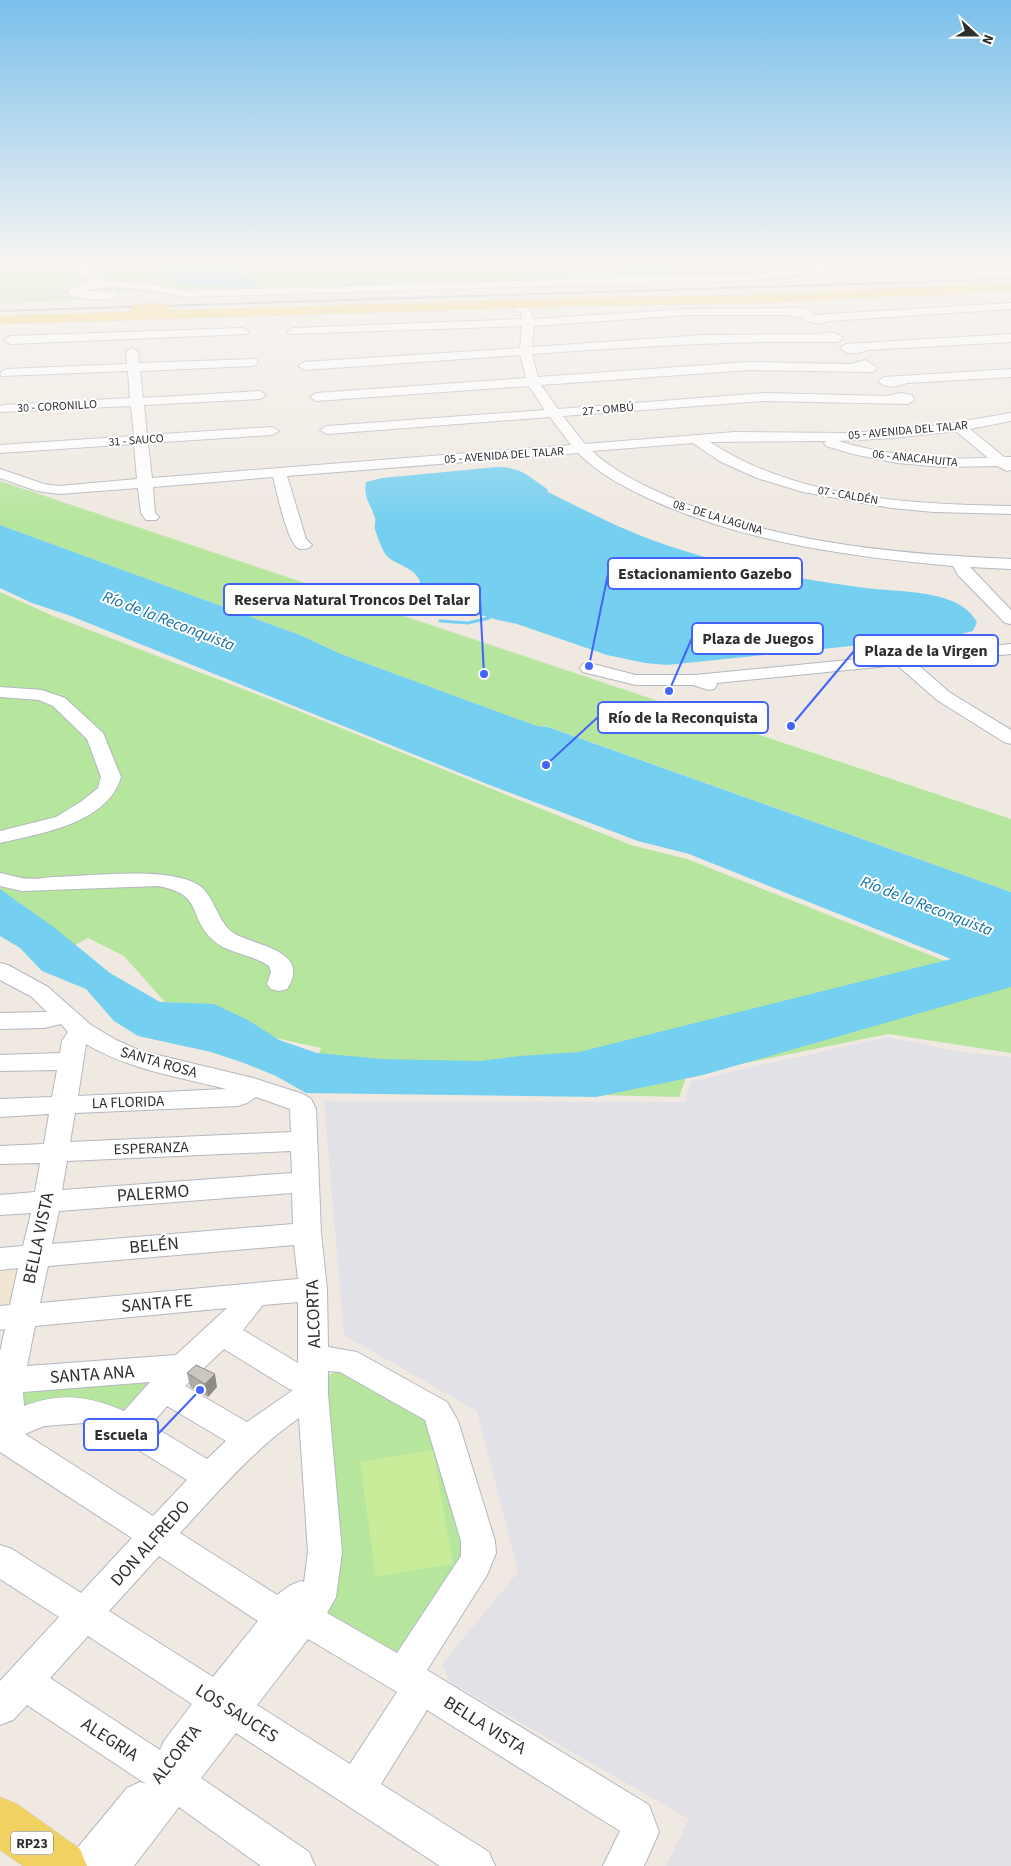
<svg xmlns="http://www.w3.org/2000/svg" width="1011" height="1866" font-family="'Source Sans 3',sans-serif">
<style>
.industrial{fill:#e3e1e8}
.education{fill:#f0e6d1}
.green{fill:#b6e59e}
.pitch{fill:#c9ec9a}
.water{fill:#75cff0}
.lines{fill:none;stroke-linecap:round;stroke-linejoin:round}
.stream{stroke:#75cff0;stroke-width:3}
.minor-casing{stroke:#b4b7c1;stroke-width:2}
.major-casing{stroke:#c9c9c9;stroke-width:1}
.minor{fill:#fff;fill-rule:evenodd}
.major{fill:#f2d163;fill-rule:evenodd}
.rail{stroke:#a3a6b8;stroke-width:2}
.major-bridge-casing{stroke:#c9c9c9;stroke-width:15;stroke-linecap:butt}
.major-bridge{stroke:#f2d163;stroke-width:14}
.wall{fill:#afaba4}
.shaded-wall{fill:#8e8b86}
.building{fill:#cbc7bf;stroke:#8e8b86}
.labels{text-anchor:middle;stroke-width:4;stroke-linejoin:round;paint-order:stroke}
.far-street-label{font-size:12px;fill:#2e2e2e;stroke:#fff}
.shield{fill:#fff;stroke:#6d6d6d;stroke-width:1}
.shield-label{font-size:14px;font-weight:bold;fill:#2e2e2e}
.street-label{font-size:15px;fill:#2e2e2e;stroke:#fff}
.water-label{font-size:16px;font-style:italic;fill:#0d6fa3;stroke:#fff}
.near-street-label{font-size:18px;fill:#2e2e2e;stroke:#fff}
.leader{fill:none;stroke:#4264fb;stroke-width:2}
.callout-dot{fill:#4264fb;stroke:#fff;stroke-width:2}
.callout{fill:#fff;stroke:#4264fb;stroke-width:2}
.callout-label{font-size:16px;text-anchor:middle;font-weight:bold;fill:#2e2e2e}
</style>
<rect width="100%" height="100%" fill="#efe9e1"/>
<path class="industrial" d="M 887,1037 L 961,1052 L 1011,1057 L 1011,1866 L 666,1866 L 689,1819 L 450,1682 L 442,1664 L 518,1572 L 477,1411 L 344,1335 L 324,1101 L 685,1102 L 691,1081 Z"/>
<path class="education" d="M 22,1270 L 15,1311 L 0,1313 L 0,1272 Z"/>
<path class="green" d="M 0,265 L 1011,265 L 1011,271 L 174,298 L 173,296 L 136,291 L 115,293 L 91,291 L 71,301 L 0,303 Z
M 0,481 L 1011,819 L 1011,892 L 549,727 L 537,726 L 515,718 L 341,654 L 300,635 L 0,525 Z
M 0,592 L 53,616 L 274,701 L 631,845 L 687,859 L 1011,987 L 1011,1053 L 888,1034 L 687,1075 L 679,1097 L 308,1088 L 321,1048 L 257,1034 L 171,1009 L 124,956 L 88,938 L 46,960 L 0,935 Z
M 341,1368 L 431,1415 L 465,1538 L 463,1557 L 405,1647 L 392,1654 L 328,1616 L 327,1608 L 335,1503 L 328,1387 L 329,1375 Z
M 157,1376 L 129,1415 L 22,1409 L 20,1392 Z"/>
<path class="pitch" d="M 433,1450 L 453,1564 L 376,1577 L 360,1462 Z"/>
<path class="water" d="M 157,265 L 236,265 L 234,268 L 235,273 L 248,276 L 261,286 L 240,288 L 196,285 L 180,286 L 177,283 L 178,278 L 153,267 Z
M 299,265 L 405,265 C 396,268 307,269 299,265 Z
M 639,265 L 682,265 L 670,275 L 614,275 L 623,270 Z
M 497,467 C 522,467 528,476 547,489 L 548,492 C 583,509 618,528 655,541 C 720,565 790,577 858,587 C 894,593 958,587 977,622 L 973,631 L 957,635 L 667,665 L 645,663 L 607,655 L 517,624 L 498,620 L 419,597 L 418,594 C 430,570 394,566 386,555 C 381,548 378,537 375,530 C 374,526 376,522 375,518 C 371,504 363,498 366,482 L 382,478 Z
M 0,525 L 300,635 L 341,654 L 515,718 L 537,726 L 548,727 L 1011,892 L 1011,987 L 703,1075 L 596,1097 L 306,1093 L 276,1076 L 244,1063 L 211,1052 L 138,1036 L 114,1021 L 86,989 L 42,971 L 20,948 L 0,936 L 0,889 L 55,928 L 110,973 L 160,1002 L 214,1004 L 248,1020 L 279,1040 L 317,1053 L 382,1059 L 480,1061 L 520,1056 L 579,1052 L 951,959 L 689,854 L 638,841 L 487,784 L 71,616 L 32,603 L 0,588 Z"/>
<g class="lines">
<path class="stream" d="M 440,621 L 468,623 L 489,618"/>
<defs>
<path id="minor" d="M 79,265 L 91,265 L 87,269 L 88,271 L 105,281 L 151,284 L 185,291 L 755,274 L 824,265 L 894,265 L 889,268 L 825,271 L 755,280 L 185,297 C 152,291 116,282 83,291 L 114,292 L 120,295 C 112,302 74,300 67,293 L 72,288 L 88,283 L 89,281 L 78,273 L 77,268 Z
M 1011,303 L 1011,309 L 829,321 L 819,324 L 806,321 L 805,318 L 787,315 L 687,315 L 534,326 L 532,347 L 704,335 L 819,334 C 828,332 836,331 843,338 L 837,342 C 735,340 634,347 532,354 L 538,377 L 749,362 L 850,364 L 865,360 L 878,368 L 872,372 L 749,370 L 541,385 L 558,409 L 765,393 L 887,396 L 901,393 L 912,395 L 914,400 L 908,404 L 765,401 L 563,416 L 585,444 L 735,432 L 846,433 L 893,430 L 941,425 L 1011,413 L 1011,421 L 970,429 L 1004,457 L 1011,457 L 1011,470 L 1007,471 L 997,466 L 943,467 L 897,463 L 853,454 L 826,446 L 824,443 L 826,441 L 710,442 C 796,499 910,504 1011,506 L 1011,514 L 934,512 L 891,508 L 803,492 L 757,478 L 721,462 L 693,443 L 592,451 C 613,471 641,484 667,496 C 774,543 895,554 1011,559 L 1011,569 L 970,567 L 1011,610 L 1011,624 L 1005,623 L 958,575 L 953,566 C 852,557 748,543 654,501 C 627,489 599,474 578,453 L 287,476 L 306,539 L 312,545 L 309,548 C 306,549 302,550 298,548 C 287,541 277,492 273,477 L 153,487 L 155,513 L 159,517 L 156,520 L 146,520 L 141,513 L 138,488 L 59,494 L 37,491 L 0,478 L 0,469 L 44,484 L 59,486 L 137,479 L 134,444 L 0,453 L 0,445 L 134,436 L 131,406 L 0,412 L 0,406 L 3,405 L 130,398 L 128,371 L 2,376 L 0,373 L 6,369 L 127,364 L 126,352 L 132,348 L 138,352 L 139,363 L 256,359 L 258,362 L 256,365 L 252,366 L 140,371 L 143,398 L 260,391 L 266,395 L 260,399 L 144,405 L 147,435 L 272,427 L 279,431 L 272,435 L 148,443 L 152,478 L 571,445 L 550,417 L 327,434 L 320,430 L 327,426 L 545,410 L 529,386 L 316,401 L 310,397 L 316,393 L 526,378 L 520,355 L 304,370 L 298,366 L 304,362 L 520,348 L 522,326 L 289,334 L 287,332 L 293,328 L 522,319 L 521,313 L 511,307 L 517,304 L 530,309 L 533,319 L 687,309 L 804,308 L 814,313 L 812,315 ZM 956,431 L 988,458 C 937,460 888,456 838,441 L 893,438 Z
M 243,328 L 249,332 L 247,334 L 10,344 L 4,340 L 10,336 Z
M 1011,334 L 1011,342 L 867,350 C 857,354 848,356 840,348 L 846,344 Z
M 1011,369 L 1011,377 L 907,383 C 896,387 886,389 878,381 L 884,377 Z
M 1011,644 L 1011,654 L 916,663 L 949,692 L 1011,730 L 1011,744 L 1004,742 L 937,700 L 897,665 L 716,683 L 717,685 L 714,689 L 708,690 L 693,685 L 636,685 L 583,672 L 580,668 L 583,664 L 589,663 L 636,675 L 695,675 Z
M 0,687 L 42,690 L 65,698 L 103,733 L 121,777 C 107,824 41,833 0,843 L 0,831 L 56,817 L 82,801 L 98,788 L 101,777 L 87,739 L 53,706 L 39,700 L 0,697 Z
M 0,873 C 7,874 15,877 22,878 C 32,880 43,878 53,877 C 91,876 160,867 193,882 C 217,892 215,926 239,936 C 261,946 311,953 287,989 L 279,991 L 271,989 L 267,984 L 271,972 L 269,966 C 252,954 228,954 213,940 C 186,914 205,895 158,886 L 22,891 L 0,886 Z
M 0,963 L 8,965 L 48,987 L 91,1025 L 116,1040 L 141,1051 L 253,1078 L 303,1094 L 311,1099 L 316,1109 L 321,1233 L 327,1289 L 328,1347 L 357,1352 L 447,1402 L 458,1421 L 495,1541 L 496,1553 L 487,1575 L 427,1670 L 649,1805 L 659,1832 L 644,1866 L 603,1866 L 620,1831 L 427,1710 L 381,1784 L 489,1852 L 495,1866 L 440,1866 L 236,1733 L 201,1778 L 309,1852 L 315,1866 L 261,1866 L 179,1807 L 134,1866 L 68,1866 L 74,1852 L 127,1788 L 140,1782 L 146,1784 L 27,1705 L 13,1720 L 0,1725 L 0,1681 L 59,1617 L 0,1579 L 0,1545 L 12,1549 L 81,1593 L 132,1538 L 0,1452 L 0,1352 L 5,1329 L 0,1330 L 0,1306 L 10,1305 L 18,1268 L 0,1270 L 0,1248 L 23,1246 L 31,1213 L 0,1215 L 0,1195 L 35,1192 L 40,1163 L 0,1164 L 0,1146 L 44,1144 L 49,1114 L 0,1117 L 0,1099 L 52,1097 L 57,1070 L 0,1071 L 0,1055 L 60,1053 L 62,1041 L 68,1032 L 61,1024 L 44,1028 L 0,1029 L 0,1013 L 47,1012 L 32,997 L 0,980 ZM 86,1044 C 127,1069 179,1077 226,1089 L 78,1096 ZM 256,1097 L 290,1109 L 291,1132 L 70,1142 L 75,1113 L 238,1106 L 247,1103 ZM 291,1151 L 292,1173 L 62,1190 L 67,1161 ZM 292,1193 L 293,1224 L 52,1244 L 59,1211 ZM 294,1245 L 298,1279 L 40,1303 L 48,1266 ZM 298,1302 L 298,1363 L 243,1330 L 263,1305 ZM 227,1308 L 176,1355 L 27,1366 L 35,1326 ZM 224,1349 L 289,1389 L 293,1390 L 247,1422 L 185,1386 ZM 328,1371 L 340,1372 L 425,1420 L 461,1541 L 461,1556 L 397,1653 L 327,1613 L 336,1597 L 342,1552 L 328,1394 ZM 150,1382 L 124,1411 C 87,1396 63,1392 24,1406 L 23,1392 ZM 167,1406 L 226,1441 L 207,1459 L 151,1425 ZM 299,1418 L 308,1552 L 304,1582 L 301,1581 L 289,1586 L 277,1595 L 180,1533 C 217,1493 254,1449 299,1418 ZM 84,1423 L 124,1441 L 187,1480 L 153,1516 L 25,1434 L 44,1426 ZM 159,1556 L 258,1621 L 213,1677 L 109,1611 ZM 88,1636 L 192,1704 L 164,1741 L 160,1750 L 50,1678 ZM 308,1639 L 397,1692 L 350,1764 L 257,1705 Z"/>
<path id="major" d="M 1011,283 L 1011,291 L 756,303 L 579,306 L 0,324 L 0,316 L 579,298 L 756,295 Z
M 0,1797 L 17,1804 L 80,1849 L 87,1866 L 23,1866 L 0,1850 Z"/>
</defs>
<use href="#minor" class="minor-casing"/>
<use href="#major" class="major-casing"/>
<use href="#minor" class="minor"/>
<use href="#major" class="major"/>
<path class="rail" d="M 0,311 L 1011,279"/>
<defs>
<path id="major-bridge" d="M 137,311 L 164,310"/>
</defs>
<use href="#major-bridge" class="major-bridge-casing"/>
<use href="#major-bridge" class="major-bridge"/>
</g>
<path class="wall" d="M 187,1373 L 217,1387 L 208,1397 L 190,1387 Z"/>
<path class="shaded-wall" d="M 215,1374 L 217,1387 L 208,1397 L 205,1384 Z"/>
<path class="building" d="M 196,1365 L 215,1374 L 205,1384 L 187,1373 Z"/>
<linearGradient id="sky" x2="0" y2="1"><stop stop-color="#7abfeb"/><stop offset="0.5" stop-color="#f8f5f2"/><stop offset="1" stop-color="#f8f5f2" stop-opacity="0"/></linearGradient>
<rect width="1011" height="526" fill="url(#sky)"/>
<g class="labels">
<g class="far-street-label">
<text transform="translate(57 406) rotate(-3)" y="4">30 - CORONILLO</text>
<text transform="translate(608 409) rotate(-5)" y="4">27 - OMBÚ</text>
<text transform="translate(908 430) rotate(-5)" y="4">05 - AVENIDA DEL TALAR</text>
<text transform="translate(136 440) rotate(-4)" y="4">31 - SAUCO</text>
<text transform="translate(504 455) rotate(-4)" y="4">05 - AVENIDA DEL TALAR</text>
<text transform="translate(915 458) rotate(6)" y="4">06 - ANACAHUITA</text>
<text transform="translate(848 495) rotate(10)" y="4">07 - CALDÉN</text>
<text transform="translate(718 517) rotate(17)" y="4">08 - DE LA LAGUNA</text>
</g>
<rect class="shield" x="11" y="1831.5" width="42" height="23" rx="4"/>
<g class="shield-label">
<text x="32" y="1848">RP23</text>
</g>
<g class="street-label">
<text transform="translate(159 1062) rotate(16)" y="5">SANTA ROSA</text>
<text transform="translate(128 1102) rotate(-2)" y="5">LA FLORIDA</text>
<text transform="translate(151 1148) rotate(-2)" y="5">ESPERANZA</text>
</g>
<g class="water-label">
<text transform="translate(169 620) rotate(21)" y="6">Río de la Reconquista</text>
<text transform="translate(927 905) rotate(21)" y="6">Río de la Reconquista</text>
</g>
<g class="near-street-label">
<text transform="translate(153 1193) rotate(-4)" y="6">PALERMO</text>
<text transform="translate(38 1238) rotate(-78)" y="6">BELLA VISTA</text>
<text transform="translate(154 1245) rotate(-5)" y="6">BELÉN</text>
<text transform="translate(157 1303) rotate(-5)" y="6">SANTA FE</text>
<text transform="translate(313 1314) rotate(-92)" y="6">ALCORTA</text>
<text transform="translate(92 1374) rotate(-4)" y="6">SANTA ANA</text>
<text transform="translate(150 1543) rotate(-48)" y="6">DON ALFREDO</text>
<text transform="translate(237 1713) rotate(32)" y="6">LOS SAUCES</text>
<text transform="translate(485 1725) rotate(32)" y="6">BELLA VISTA</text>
<text transform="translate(110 1739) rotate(33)" y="6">ALEGRIA</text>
<text transform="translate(176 1754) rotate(-52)" y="6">ALCORTA</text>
</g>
</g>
<path class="leader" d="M589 666L608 574M484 674L480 600M669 691L692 638M791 726L854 651M546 765L598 717M200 1390L158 1434"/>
<g class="callout-dot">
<circle cx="589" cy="666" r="5"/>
<circle cx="484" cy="674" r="5"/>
<circle cx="669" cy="691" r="5"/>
<circle cx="791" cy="726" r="5"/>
<circle cx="546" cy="765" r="5"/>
<circle cx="200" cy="1390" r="5"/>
</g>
<g class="callout">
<rect x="608" y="558" width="194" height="31" rx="5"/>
<rect x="224" y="584" width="256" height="31" rx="5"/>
<rect x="692" y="623" width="131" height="31" rx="5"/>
<rect x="854" y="635" width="144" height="31" rx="5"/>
<rect x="598" y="702" width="170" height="31" rx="5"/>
<rect x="84" y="1419" width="74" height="31" rx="5"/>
</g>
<g class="callout-label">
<text x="705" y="579">Estacionamiento Gazebo</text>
<text x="352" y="605">Reserva Natural Troncos Del Talar</text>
<text x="758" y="644">Plaza de Juegos</text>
<text x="926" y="656">Plaza de la Virgen</text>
<text x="683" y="723">Río de la Reconquista</text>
<text x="121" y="1440">Escuela</text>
</g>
<g transform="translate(976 35) rotate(111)" stroke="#ffffff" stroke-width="4" paint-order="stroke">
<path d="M0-4L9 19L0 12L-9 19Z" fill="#2e2e2e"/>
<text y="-8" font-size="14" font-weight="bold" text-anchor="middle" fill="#2e2e2e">N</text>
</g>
</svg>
